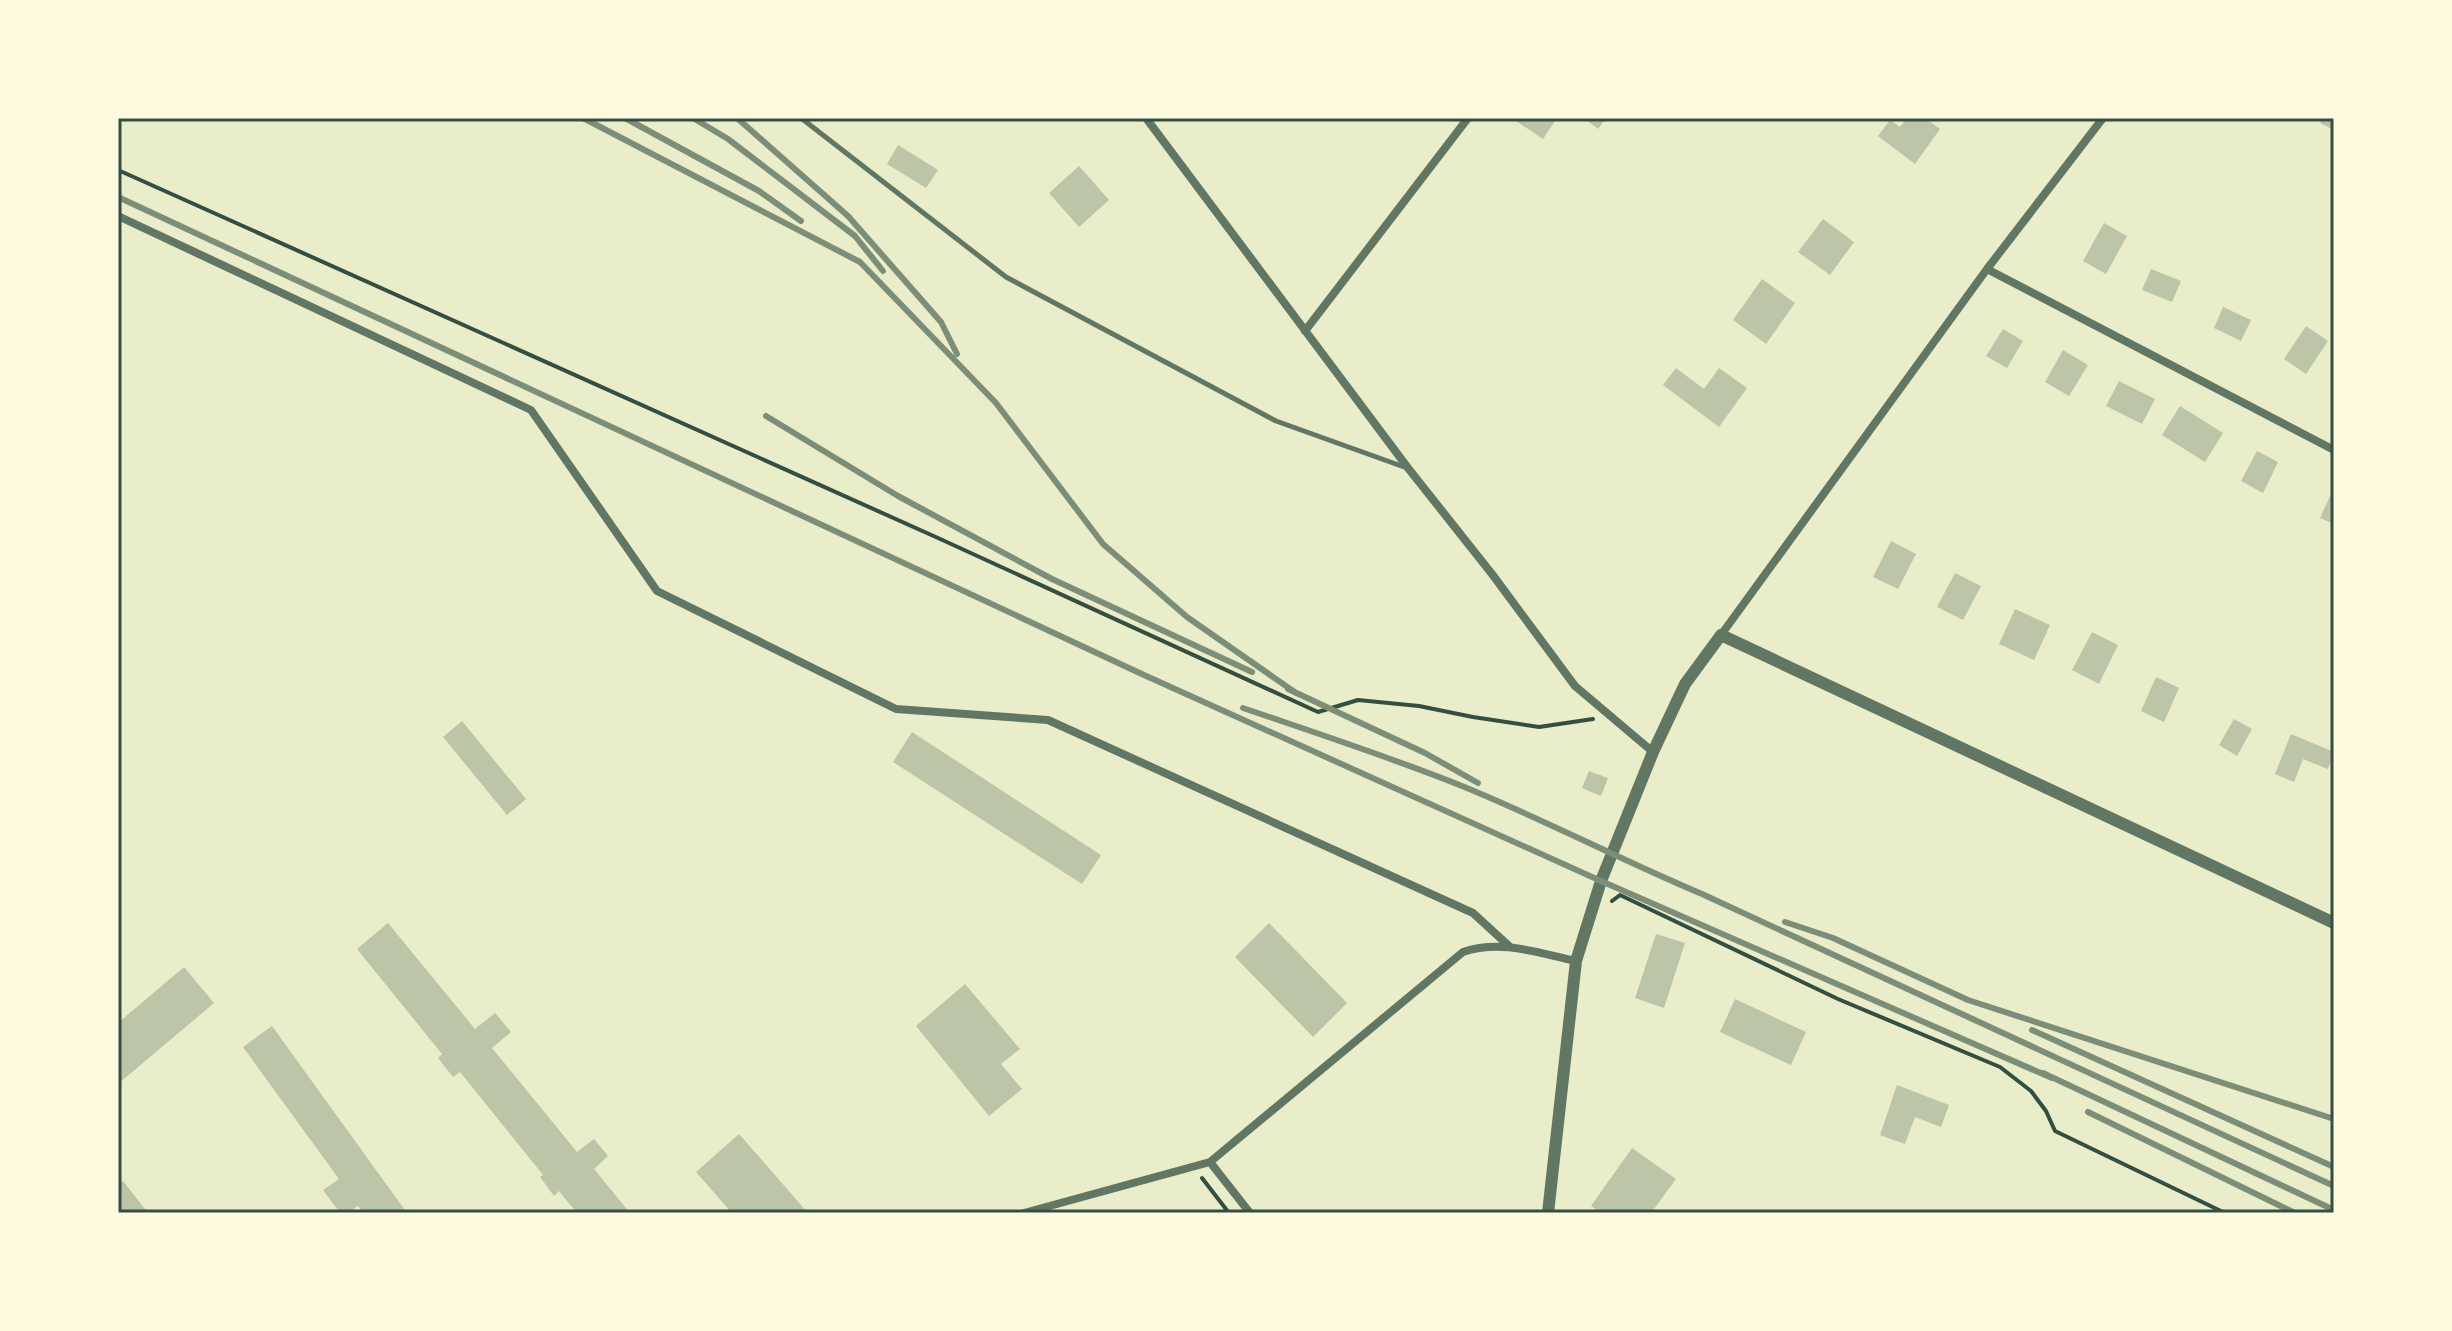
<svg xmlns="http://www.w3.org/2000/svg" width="2452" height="1331" font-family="'Noto Sans',sans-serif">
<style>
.building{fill:#bcc5a7}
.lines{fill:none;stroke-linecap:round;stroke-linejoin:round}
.path{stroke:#344e41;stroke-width:4}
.service{stroke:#617663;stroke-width:5}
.minor{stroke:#617663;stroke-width:8}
.tertiary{stroke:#617663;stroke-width:12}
.rail{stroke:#7c8e77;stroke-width:6}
.neatline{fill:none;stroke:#344e41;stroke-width:3}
</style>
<rect width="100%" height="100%" fill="#e9edc9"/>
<path class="building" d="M 1518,118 L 1557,118 L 1543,139 L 1516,121 Z
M 1584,118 L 1606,118 L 1598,129 Z
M 1907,118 L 1925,118 L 1940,129 L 1915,164 L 1878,136 L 1890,120 L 1900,127 Z
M 2323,118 L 2334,118 L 2334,130 L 2320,123 Z
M 898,145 L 938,170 L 926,188 L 887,164 Z
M 1079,166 L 1109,200 L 1079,227 L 1049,193 Z
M 1823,219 L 1854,242 L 1830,275 L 1798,252 Z
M 2104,223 L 2127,236 L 2106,274 L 2083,261 Z
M 2151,269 L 2181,281 L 2172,302 L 2142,290 Z
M 1762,279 L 1795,303 L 1766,344 L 1733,320 Z
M 2223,307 L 2251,320 L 2241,341 L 2214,328 Z
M 2306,326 L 2328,341 L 2306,374 L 2284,359 Z
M 2003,329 L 2023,341 L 2007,368 L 1986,356 Z
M 2063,350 L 2088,365 L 2069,396 L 2045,382 Z
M 1676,368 L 1704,389 L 1719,368 L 1747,388 L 1719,427 L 1663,385 Z
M 2119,381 L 2155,399 L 2142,424 L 2106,406 Z
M 2180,406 L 2223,433 L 2205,462 L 2162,435 Z
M 2257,451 L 2278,462 L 2263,493 L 2241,481 Z
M 2334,488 L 2334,524 L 2320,518 Z
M 1891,541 L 1916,554 L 1898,589 L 1873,577 Z
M 1955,573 L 1981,586 L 1963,620 L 1937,607 Z
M 2015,609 L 2050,625 L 2034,660 L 1999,644 Z
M 2092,632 L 2118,645 L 2099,684 L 2072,670 Z
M 2156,677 L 2179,688 L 2164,722 L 2141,711 Z
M 2234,719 L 2252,729 L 2237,756 L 2219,745 Z
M 462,721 L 526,799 L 507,815 L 443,737 Z
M 912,732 L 1101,855 L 1082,884 L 893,762 Z
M 2291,734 L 2334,752 L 2328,769 L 2303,759 L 2294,782 L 2275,774 Z
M 1589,771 L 1608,778 L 1601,796 L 1582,788 Z
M 388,923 L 475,1029 L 495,1013 L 511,1032 L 492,1048 L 577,1152 L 594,1139 L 608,1156 L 594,1169 L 630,1213 L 577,1213 L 559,1191 L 554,1196 L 540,1177 L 543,1175 L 460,1072 L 453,1077 L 438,1058 L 442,1054 L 357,949 Z
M 1269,923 L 1347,1003 L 1313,1037 L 1235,957 Z
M 1656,934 L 1685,943 L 1664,1008 L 1635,998 Z
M 184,967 L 214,1003 L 118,1084 L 118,1023 Z
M 965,984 L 1020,1049 L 1001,1064 L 1022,1089 L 989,1116 L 916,1026 Z
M 1735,999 L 1806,1032 L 1791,1065 L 1720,1032 Z
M 272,1026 L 407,1213 L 364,1213 L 358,1206 L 348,1213 L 340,1213 L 323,1190 L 339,1179 L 243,1047 Z
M 1897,1085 L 1949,1105 L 1941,1127 L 1915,1117 L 1905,1144 L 1880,1135 Z
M 739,1134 L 808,1213 L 732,1213 L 696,1172 Z
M 1632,1148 L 1676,1179 L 1651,1213 L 1601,1213 L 1591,1206 Z
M 123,1181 L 148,1213 L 118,1213 L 118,1185 Z"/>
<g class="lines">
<path class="path" d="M 118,170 L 938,538 L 1318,712 L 1358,700 L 1419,706 L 1473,717 L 1539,727 L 1593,719
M 1612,901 L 1620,895 L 1838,999 L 2000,1067 L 2031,1091 L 2046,1111 L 2055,1131 L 2225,1213
M 1202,1178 L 1229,1213"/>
<path class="service" d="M 801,118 L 1006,277 L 1276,421 L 1407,468"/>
<path class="minor" d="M 1146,118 L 1408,468 L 1492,574 L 1575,686 L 1653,752
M 118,216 L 531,410 L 657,591 L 896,709 L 1048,720 L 1473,913 L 1509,946
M 1987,269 L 2334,450
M 1305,331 L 1468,118
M 1721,635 L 1987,269 L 2103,118
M 1210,1162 L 1463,952 C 1501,939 1538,953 1576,961
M 1024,1213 L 1210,1162 L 1250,1213"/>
<path class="tertiary" d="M 1548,1213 L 1576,961 L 1601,881 L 1653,752 L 1685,684 L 1721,635 L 2334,923"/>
<path class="rail" d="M 583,118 L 860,262 L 996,403 L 1103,544 L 1187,617 L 1296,693
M 625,118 L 759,191 L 801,221
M 693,118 L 728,139 L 855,236 L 883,271
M 737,118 L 848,216 L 941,322 L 957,354
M 118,197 L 1144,675 L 1601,881 L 2052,1078
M 766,416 L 898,496 L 1052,579 L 1252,672
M 1288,689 L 1425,753 L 1478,783
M 1243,708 C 1316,733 1390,757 1462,786 C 1543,819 1621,860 1702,894 L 2334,1186
M 1785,922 L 1833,938 L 1968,1000 L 2334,1119
M 2032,1030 L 2334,1167
M 2043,1073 L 2334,1210
M 2088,1112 L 2295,1213"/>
</g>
<rect width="2452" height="1331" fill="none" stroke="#fefae0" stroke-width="240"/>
<rect x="120" y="120" width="2212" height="1091" class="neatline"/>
</svg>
